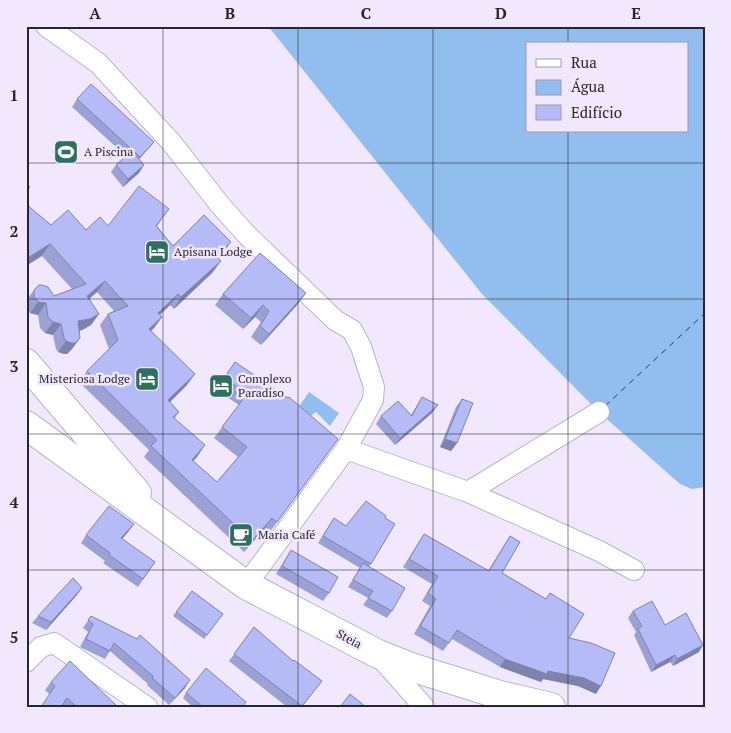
<svg xmlns="http://www.w3.org/2000/svg" width="731" height="733" font-family="'PT Serif',serif">
<style>
.water{fill:#92bdef;fill-rule:evenodd}
.lines{fill:none;stroke-linecap:round;stroke-linejoin:round}
.ferry{stroke:#133f6c;stroke-width:1;stroke-dasharray:6 5;stroke-linecap:butt}
.street-casing{stroke:#bdb4c8;stroke-width:22}
.primary-casing{stroke:#bdb4c8;stroke-width:30}
.street{stroke:#fff;stroke-width:20}
.primary{stroke:#fff;stroke-width:28}
.wall{fill:#9ba1d4}
.shaded-wall{fill:#7e83ad}
.building{fill:#b4bbf7;stroke:#7e83ad}
.grid{fill:none;stroke:#28252c;stroke-width:1;stroke-opacity:0.55}
.labels{text-anchor:middle;stroke-width:5;stroke-linejoin:round;paint-order:stroke}
.poi-label{font-size:12px;fill:#28252c;stroke:#f1e8fd;text-anchor:start}
.street-label{font-size:12px;fill:#28252c;stroke:#f1e8fd}
.neatline{fill:none;stroke:#28252c;stroke-width:2}
.grid-label{font-size:16px;text-anchor:middle;font-weight:bold;fill:#28252c}
</style>
<rect width="100%" height="100%" fill="#f1e8fd"/>
<path class="water" d="M 268,26 L 705,26 L 705,487 L 692,489 L 680,484 L 599,412 L 482,294 ZM 527,44 L 687,44 L 687,131 L 527,131 Z
M 309,392 L 339,413 L 330,426 L 316,412 L 309,417 L 298,408 Z"/>
<g class="lines">
<path class="ferry" d="M 605,406 L 705,313"/>
<defs>
<path id="street" d="M 46,26 L 98,63 L 171,142 L 220,205 L 246,234 L 335,320 L 352,330 L 361,347 L 374,387 L 373,400 L 346,449 L 246,585
M 346,449 L 468,492 L 599,412
M 468,492 L 599,551 L 634,570
M 379,656 L 424,707
M 26,662 L 41,647 L 54,643 L 147,707"/>
<path id="primary" d="M 26,363 L 137,493
M 26,425 L 246,585 L 378,654 L 411,667 L 500,695 L 551,707"/>
</defs>
<use href="#street" class="street-casing"/>
<use href="#primary" class="primary-casing"/>
<use href="#street" class="street"/>
<use href="#primary" class="primary"/>
</g>
<path class="wall" d="M 77,99 L 154,142 L 148,149 L 139,159 L 139,173 L 123,187 L 111,172 L 116,165 L 126,156 L 72,107 Z
M 169,209 L 157,226 L 173,246 L 223,253 L 218,258 L 213,272 L 174,309 L 170,305 L 160,315 L 162,317 L 154,328 L 151,331 L 187,385 L 170,402 L 179,412 L 174,419 L 197,457 L 193,461 L 217,482 L 238,457 L 214,438 L 239,405 L 216,390 L 235,362 L 330,450 L 269,533 L 264,529 L 244,552 L 144,457 L 149,450 L 79,382 L 87,371 L 109,349 L 100,325 L 108,314 L 114,311 L 97,292 L 89,299 L 99,314 L 91,325 L 82,330 L 79,331 L 80,338 L 72,349 L 67,354 L 64,354 L 58,352 L 56,349 L 53,335 L 45,333 L 40,328 L 38,315 L 30,313 L 26,309 L 26,301 L 34,290 L 54,296 L 72,289 L 42,256 L 51,225 L 86,230 L 108,226 Z
M 306,293 L 297,305 L 261,345 L 251,337 L 261,322 L 255,317 L 243,329 L 215,305 L 223,294 Z
M 422,397 L 432,413 L 395,445 L 376,424 L 381,416 L 411,415 Z
M 462,399 L 457,443 L 451,451 L 440,447 L 456,407 Z
M 334,518 L 346,526 L 385,518 L 395,524 L 369,567 L 392,611 L 387,618 L 363,605 L 368,598 L 348,587 L 360,568 L 318,543 Z
M 134,524 L 128,532 L 122,539 L 155,562 L 138,587 L 103,563 L 105,561 L 81,543 L 86,535 Z
M 424,534 L 488,571 L 510,536 L 502,573 L 546,599 L 550,593 L 569,638 L 596,694 L 578,686 L 543,679 L 541,682 L 500,667 L 452,639 L 443,651 L 414,634 L 430,606 L 422,601 L 432,584 L 403,567 Z
M 291,550 L 329,593 L 323,601 L 276,574 Z
M 82,588 L 76,596 L 46,630 L 32,623 L 38,616 Z
M 192,591 L 223,614 L 204,639 L 173,616 Z
M 633,611 L 665,625 L 699,652 L 673,666 L 670,662 L 651,672 L 634,635 L 636,632 L 628,618 Z
M 91,616 L 185,688 L 169,705 L 147,685 L 148,684 L 110,651 L 105,659 L 80,647 L 88,632 L 83,628 Z
M 254,627 L 293,661 L 322,681 L 302,707 L 287,707 L 229,661 Z
M 51,682 L 118,707 L 63,707 L 45,690 Z
M 186,693 L 246,702 L 242,707 L 193,707 L 183,698 Z"/>
<path class="shaded-wall" d="M 154,142 L 148,149 L 135,164 L 140,157 Z
M 144,165 L 139,173 L 123,187 L 128,179 Z
M 30,187 L 26,193 L 26,188 Z
M 231,242 L 223,253 L 208,267 L 216,256 Z
M 50,244 L 42,256 L 26,266 L 26,259 Z
M 221,261 L 213,272 L 174,309 L 181,297 Z
M 105,281 L 97,292 L 79,308 L 87,296 Z
M 306,293 L 297,305 L 261,345 L 269,334 Z
M 178,294 L 170,305 L 150,324 L 158,313 Z
M 38,302 L 46,303 L 38,315 L 30,313 Z
M 263,305 L 255,317 L 243,329 L 251,318 Z
M 99,314 L 91,325 L 82,330 L 70,333 L 78,321 Z
M 162,317 L 154,328 L 141,340 L 149,329 Z
M 53,322 L 61,324 L 53,335 L 45,333 Z
M 80,338 L 72,349 L 67,354 L 64,354 L 58,352 L 66,341 Z
M 195,374 L 187,385 L 160,412 L 168,400 Z
M 438,405 L 432,413 L 395,445 L 400,438 Z
M 445,439 L 457,443 L 451,451 L 440,447 Z
M 205,445 L 197,457 L 184,471 L 192,460 Z
M 272,518 L 264,529 L 244,552 L 252,541 Z
M 134,524 L 128,532 L 116,546 L 121,538 Z
M 82,588 L 76,596 L 46,630 L 51,622 Z
M 703,645 L 699,652 L 673,666 L 677,659 Z
M 675,655 L 670,662 L 651,672 L 656,665 Z
M 505,659 L 548,671 L 584,678 L 601,686 L 596,694 L 578,686 L 543,679 L 541,682 L 500,667 Z
M 190,680 L 185,688 L 169,705 L 175,698 Z"/>
<path class="building" d="M 91,84 L 154,142 L 140,157 L 77,99 Z
M 132,151 L 144,165 L 128,179 L 116,165 Z
M 26,183 L 30,187 L 26,188 Z
M 139,186 L 169,209 L 156,226 L 173,246 L 204,215 L 231,242 L 216,256 L 221,261 L 181,297 L 178,294 L 158,313 L 162,317 L 149,329 L 195,374 L 168,400 L 179,412 L 173,417 L 205,445 L 192,460 L 217,482 L 247,447 L 222,427 L 247,394 L 224,378 L 235,362 L 288,398 L 289,397 L 338,439 L 277,522 L 272,518 L 252,541 L 151,446 L 157,440 L 87,371 L 118,340 L 108,314 L 128,306 L 105,281 L 87,296 L 99,314 L 90,319 L 78,321 L 80,338 L 75,343 L 72,343 L 66,341 L 64,338 L 61,324 L 53,322 L 48,317 L 46,303 L 38,302 L 34,297 L 34,290 L 39,285 L 42,285 L 48,287 L 54,296 L 86,284 L 50,244 L 26,259 L 26,204 L 51,225 L 68,210 L 86,230 L 100,217 L 108,226 Z
M 260,253 L 306,293 L 269,334 L 260,326 L 269,311 L 263,305 L 251,318 L 223,294 Z
M 422,397 L 438,405 L 400,438 L 381,416 L 398,401 L 412,416 Z
M 462,399 L 473,403 L 457,443 L 445,439 Z
M 366,501 L 386,516 L 385,518 L 395,524 L 371,564 L 323,536 L 334,518 L 346,526 Z
M 109,506 L 134,524 L 121,538 L 155,562 L 143,579 L 109,555 L 110,553 L 86,535 Z
M 424,534 L 489,571 L 510,536 L 520,542 L 502,573 L 546,599 L 550,593 L 584,614 L 569,638 L 591,643 L 615,653 L 601,686 L 584,678 L 548,671 L 547,674 L 505,659 L 457,630 L 449,643 L 420,626 L 436,599 L 428,593 L 438,576 L 409,559 Z
M 291,550 L 338,577 L 329,593 L 282,566 Z
M 363,563 L 405,588 L 392,611 L 368,598 L 373,591 L 353,580 Z
M 73,578 L 82,588 L 51,622 L 38,616 Z
M 192,591 L 223,614 L 207,635 L 176,612 Z
M 652,601 L 665,625 L 686,613 L 703,645 L 677,659 L 675,655 L 656,665 L 638,629 L 642,626 L 633,611 Z
M 91,616 L 137,639 L 140,635 L 190,680 L 175,698 L 152,678 L 153,676 L 114,643 L 110,651 L 86,639 L 93,624 L 88,620 Z
M 254,627 L 293,661 L 294,660 L 322,681 L 302,706 L 234,654 Z
M 70,661 L 118,707 L 77,707 L 67,698 L 61,707 L 41,707 L 55,686 L 51,682 Z
M 206,668 L 246,702 L 242,707 L 203,707 L 186,693 Z
M 350,694 L 366,707 L 340,707 Z"/>
<path class="grid" d="M 163,26 L 163,707M 298,26 L 298,707M 433,26 L 433,707M 568,26 L 568,44M 568,131 L 568,707M 26,163 L 705,163M 26,299 L 705,299M 26,434 L 705,434M 26,570 L 705,570"/>
<defs>
<symbol id="stadium-square" viewBox="-11 -11 22 22"><rect x="-9" y="-9" width="18" height="18" rx="4" fill="#2e6f5d" stroke="#f1e8fd"/><path d="M0-5a6.5 5 0 1 0 0 10a6.5 5 0 1 0 0-10ZM-3.5-1.8h7v3.6h-7Z" fill="#fff"/></symbol>
<symbol id="hotel-square" viewBox="-11 -11 22 22"><rect x="-9" y="-9" width="18" height="18" rx="4" fill="#2e6f5d" stroke="#f1e8fd"/><path d="M-6-4.5h1.5V1H6V5H4.5V3h-9V5H-6ZM-4 0a1.8 1.8 0 1 1 3.6 0ZM.5 0V-2.5h3Q6-2.5 6 0Z" fill="#fff"/></symbol>
<symbol id="cafe-square" viewBox="-11 -11 22 22"><rect x="-9" y="-9" width="18" height="18" rx="4" fill="#2e6f5d" stroke="#f1e8fd"/><path d="M-5.5-4.5H6V0H3Q3 3.5 0 3.5H-2.5Q-5.5 3.5-5.5 0ZM3-3.2v2h1.7v-2ZM-6 4.5H4V6H-6Z" fill="#fff"/></symbol>
</defs>
<g fill-rule="evenodd">
<use href="#stadium-square" x="52" y="138" width="28" height="28"/>
<use href="#hotel-square" x="143" y="238" width="28" height="28"/>
<use href="#hotel-square" x="133" y="365" width="28" height="28"/>
<use href="#hotel-square" x="207" y="372" width="28" height="28"/>
<use href="#cafe-square" x="227" y="521" width="28" height="28"/>
</g>
<g class="labels">
<g class="poi-label">
<text x="84" y="156">A Piscina</text>
<text x="174" y="256">Apisana Lodge</text>
<text x="130" y="383" text-anchor="end">Misteriosa Lodge</text>
<text x="238" y="383">Complexo<tspan x="238" dy="14">Paradiso</tspan></text>
<text x="258" y="539">Maria Café</text>
</g>
<g class="street-label">
<text transform="translate(349 639) rotate(28)" y="4">Steia</text>
</g>
</g>
<rect width="731" height="733" fill="none" stroke="#f1e8fd" stroke-width="55"/>
<rect x="526" y="42" width="162" height="90" fill="#f1e8fd" stroke="#a19aa9"/>
<rect x="536" y="59" width="25" height="8" fill="#ffffff" stroke="#a19aa9"/>
<text x="571" y="68" font-size="15" fill="#28252c">Rua</text>
<rect x="536" y="80" width="25" height="15" fill="#92bdef" stroke="#a19aa9"/>
<text x="571" y="92" font-size="15" fill="#28252c">Água</text>
<rect x="536" y="105" width="25" height="15" fill="#b4bbf7" stroke="#a19aa9"/>
<text x="571" y="118" font-size="15" fill="#28252c">Edifício</text>
<rect x="28" y="28" width="676" height="678" class="neatline"/>
<g class="grid-label">
<text x="95" y="19">A</text>
<text x="230" y="19">B</text>
<text x="366" y="19">C</text>
<text x="501" y="19">D</text>
<text x="636" y="19">E</text>
<text x="14" y="101">1</text>
<text x="14" y="237">2</text>
<text x="14" y="372">3</text>
<text x="14" y="508">4</text>
<text x="14" y="643">5</text>
</g>
</svg>
